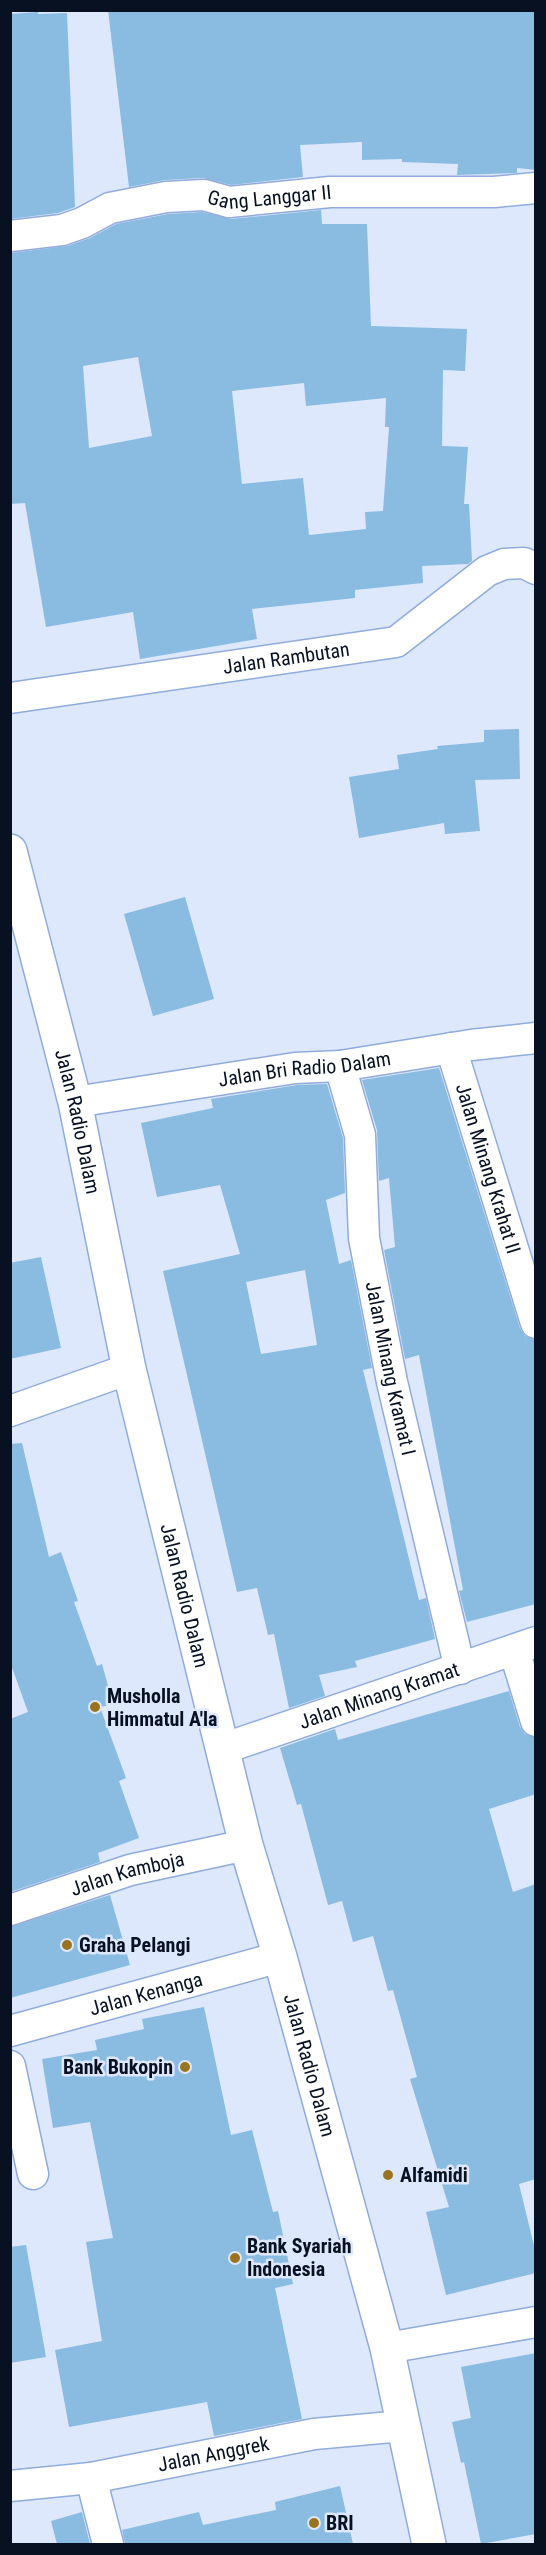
<svg xmlns="http://www.w3.org/2000/svg" width="546" height="2555" font-family="'Roboto Condensed',sans-serif">
<style>
.building{fill:#8abbe1;fill-rule:evenodd}
.lines{fill:none;stroke-linecap:round;stroke-linejoin:round}
.street-casing{stroke:#91abda;stroke-width:33}
.secondary-casing{stroke:#91abda;stroke-width:36}
.street{stroke:#fff;stroke-width:30}
.secondary{stroke:#fff;stroke-width:33}
.poi-dot{fill:#9a731f;stroke:#dde8fd;stroke-width:2}
.labels{text-anchor:middle;stroke-width:5;stroke-linejoin:round;paint-order:stroke}
.street-label{font-size:20px;fill:#081122;stroke:#dde8fd}
.poi-label{font-size:20px;font-weight:bold;fill:#081122;stroke:#dde8fd;text-anchor:start}
</style>
<rect width="100%" height="100%" fill="#dde8fd"/>
<path class="building" d="M 108,10 L 536,10 L 536,170 L 517,168 L 517,173 L 457,175 L 458,164 L 402,162 L 402,159 L 362,160 L 362,142 L 300,145 L 303,177 L 231,185 L 203,178 L 165,180 L 129,187 Z
M 38,12 L 38,14 L 67,13 L 75,207 L 58,213 L 10,219 L 10,14 Z
M 321,210 L 322,224 L 367,224 L 371,326 L 467,329 L 465,371 L 443,370 L 442,446 L 468,447 L 464,504 L 469,504 L 472,561 L 468,564 L 422,566 L 423,583 L 355,590 L 355,598 L 252,609 L 257,639 L 140,659 L 133,612 L 46,627 L 25,503 L 10,504 L 10,253 L 67,246 L 90,238 L 116,224 L 168,214 L 202,212 L 231,219 ZM 138,357 L 152,436 L 89,448 L 83,366 ZM 304,383 L 306,406 L 386,398 L 385,427 L 389,427 L 383,511 L 365,512 L 366,529 L 309,535 L 303,478 L 242,484 L 232,391 Z
M 519,729 L 520,779 L 475,780 L 480,831 L 445,834 L 444,823 L 359,838 L 349,777 L 399,769 L 397,755 L 438,749 L 437,746 L 484,742 L 484,730 Z
M 185,897 L 214,999 L 153,1016 L 124,914 Z
M 439,1068 L 520,1328 L 525,1336 L 536,1340 L 536,1604 L 467,1622 L 459,1591 L 463,1590 L 419,1355 L 405,1359 L 384,1250 L 395,1247 L 389,1178 L 379,1181 L 377,1130 L 362,1080 Z
M 327,1084 L 343,1138 L 345,1193 L 326,1200 L 339,1264 L 351,1260 L 372,1368 L 363,1370 L 419,1600 L 426,1598 L 435,1639 L 355,1661 L 357,1667 L 319,1675 L 325,1696 L 289,1708 L 274,1634 L 268,1635 L 257,1588 L 237,1592 L 163,1271 L 240,1254 L 220,1185 L 157,1197 L 141,1123 L 213,1108 L 211,1099 L 297,1085 ZM 305,1270 L 317,1345 L 261,1354 L 246,1282 Z
M 41,1257 L 61,1348 L 10,1359 L 10,1263 Z
M 22,1443 L 49,1557 L 61,1552 L 78,1601 L 74,1602 L 97,1666 L 102,1664 L 113,1704 L 100,1707 L 126,1778 L 119,1781 L 139,1838 L 98,1853 L 100,1862 L 10,1892 L 10,1719 L 28,1712 L 10,1662 L 10,1444 Z
M 509,1691 L 520,1727 L 525,1734 L 536,1738 L 536,1794 L 489,1809 L 513,1892 L 536,1884 L 536,2179 L 519,2184 L 536,2254 L 536,2273 L 446,2295 L 426,2212 L 449,2207 L 410,2079 L 417,2077 L 393,1990 L 388,1991 L 373,1936 L 353,1942 L 342,1901 L 328,1905 L 301,1804 L 297,1805 L 280,1748 L 335,1729 L 338,1740 Z
M 110,1895 L 130,1965 L 10,1998 L 10,1927 Z
M 204,2007 L 231,2135 L 252,2130 L 273,2212 L 278,2211 L 293,2284 L 275,2288 L 302,2419 L 214,2436 L 207,2402 L 69,2427 L 55,2350 L 102,2341 L 86,2242 L 113,2238 L 90,2122 L 53,2128 L 42,2059 L 97,2050 L 95,2040 L 144,2029 L 142,2019 Z
M 26,2245 L 46,2357 L 10,2363 L 10,2247 Z
M 536,2353 L 536,2534 L 481,2544 L 464,2462 L 461,2463 L 452,2422 L 471,2418 L 461,2367 Z
M 340,2486 L 353,2544 L 125,2544 L 122,2530 L 199,2512 L 203,2525 L 276,2510 L 275,2502 Z
M 82,2512 L 90,2544 L 57,2544 L 51,2521 Z"/>
<g class="lines">
<defs>
<g id="street">
<path id="s1" d="M 10,236 L 62,230 L 82,223 L 110,208 L 166,197 L 204,195 L 229,202 L 330,192 L 494,192 L 536,188"/>
<path id="s2" d="M 10,698 L 396,642 L 487,571 L 504,564 L 524,563 L 536,569"/>
<path id="s3" d="M 451,1048 L 536,1323"/>
<path id="s4" d="M 340,1066 L 360,1135 L 364,1238 L 392,1382 L 460,1669"/>
<path id="s5" d="M 75,1102 L 295,1068 L 340,1066 L 471,1045 L 536,1038"/>
<path d="M 10,1411 L 129,1369"/>
<path d="M 514,1650 L 536,1721"/>
<path id="s6" d="M 222,1749 L 536,1642"/>
<path id="s7" d="M 10,1910 L 130,1870 L 246,1845"/>
<path id="s8" d="M 10,2031 L 280,1957"/>
<path d="M 10,2066 L 33,2174"/>
<path d="M 387,2348 L 536,2322"/>
<path d="M 91,2478 L 108,2544"/>
<path id="s9" d="M 10,2486 L 91,2478 L 314,2434 L 403,2426"/>
</g>
<g id="secondary">
<path id="s10" d="M 10,851 L 75,1102 L 129,1369 L 246,1845 L 280,1957 L 387,2348 L 429,2544"/>
</g>
</defs>
<use href="#street" class="street-casing"/>
<use href="#secondary" class="secondary-casing"/>
<use href="#street" class="street"/>
<use href="#secondary" class="secondary"/>
</g>
<g class="poi-dot">
<circle cx="95" cy="1707" r="6"/>
<circle cx="67" cy="1945" r="6"/>
<circle cx="185" cy="2067" r="6"/>
<circle cx="388" cy="2175" r="6"/>
<circle cx="235" cy="2258" r="6"/>
<circle cx="314" cy="2523" r="6"/>
</g>
<g class="labels">
<g class="street-label">
<text dy="7" stroke="none"><textPath href="#s1" startOffset="267">Gang Langgar II</textPath></text>
<text dy="7" stroke="none"><textPath href="#s2" startOffset="279">Jalan Rambutan</textPath></text>
<text dy="7" stroke="none"><textPath href="#s5" startOffset="232">Jalan Bri Radio Dalam</textPath></text>
<text dy="7" stroke="none"><textPath href="#s10" startOffset="279">Jalan Radio Dalam</textPath></text>
<text dy="7" stroke="none"><textPath href="#s3" startOffset="126">Jalan Minang Krahat II</textPath></text>
<text dy="7" stroke="none"><textPath href="#s4" startOffset="308">Jalan Minang Kramat I</textPath></text>
<text dy="7" stroke="none"><textPath href="#s10" startOffset="765">Jalan Radio Dalam</textPath></text>
<text dy="7" stroke="none"><textPath href="#s6" startOffset="166">Jalan Minang Kramat</textPath></text>
<text dy="7" stroke="none"><textPath href="#s7" startOffset="123">Jalan Kamboja</textPath></text>
<text dy="7" stroke="none"><textPath href="#s8" startOffset="141">Jalan Kenanga</textPath></text>
<text dy="7" stroke="none"><textPath href="#s10" startOffset="1251">Jalan Radio Dalam</textPath></text>
<text dy="7" stroke="none"><textPath href="#s9" startOffset="206">Jalan Anggrek</textPath></text>
</g>
<g class="poi-label">
<text x="107" y="1703">Musholla<tspan x="107" dy="23">Himmatul A'la</tspan></text>
<text x="79" y="1952">Graha Pelangi</text>
<text x="173" y="2074" text-anchor="end">Bank Bukopin</text>
<text x="400" y="2182">Alfamidi</text>
<text x="247" y="2253">Bank Syariah<tspan x="247" dy="23">Indonesia</tspan></text>
<text x="326" y="2530">BRI</text>
</g>
</g>
<rect width="546" height="2555" fill="none" stroke="#081122" stroke-width="24"/>
</svg>
